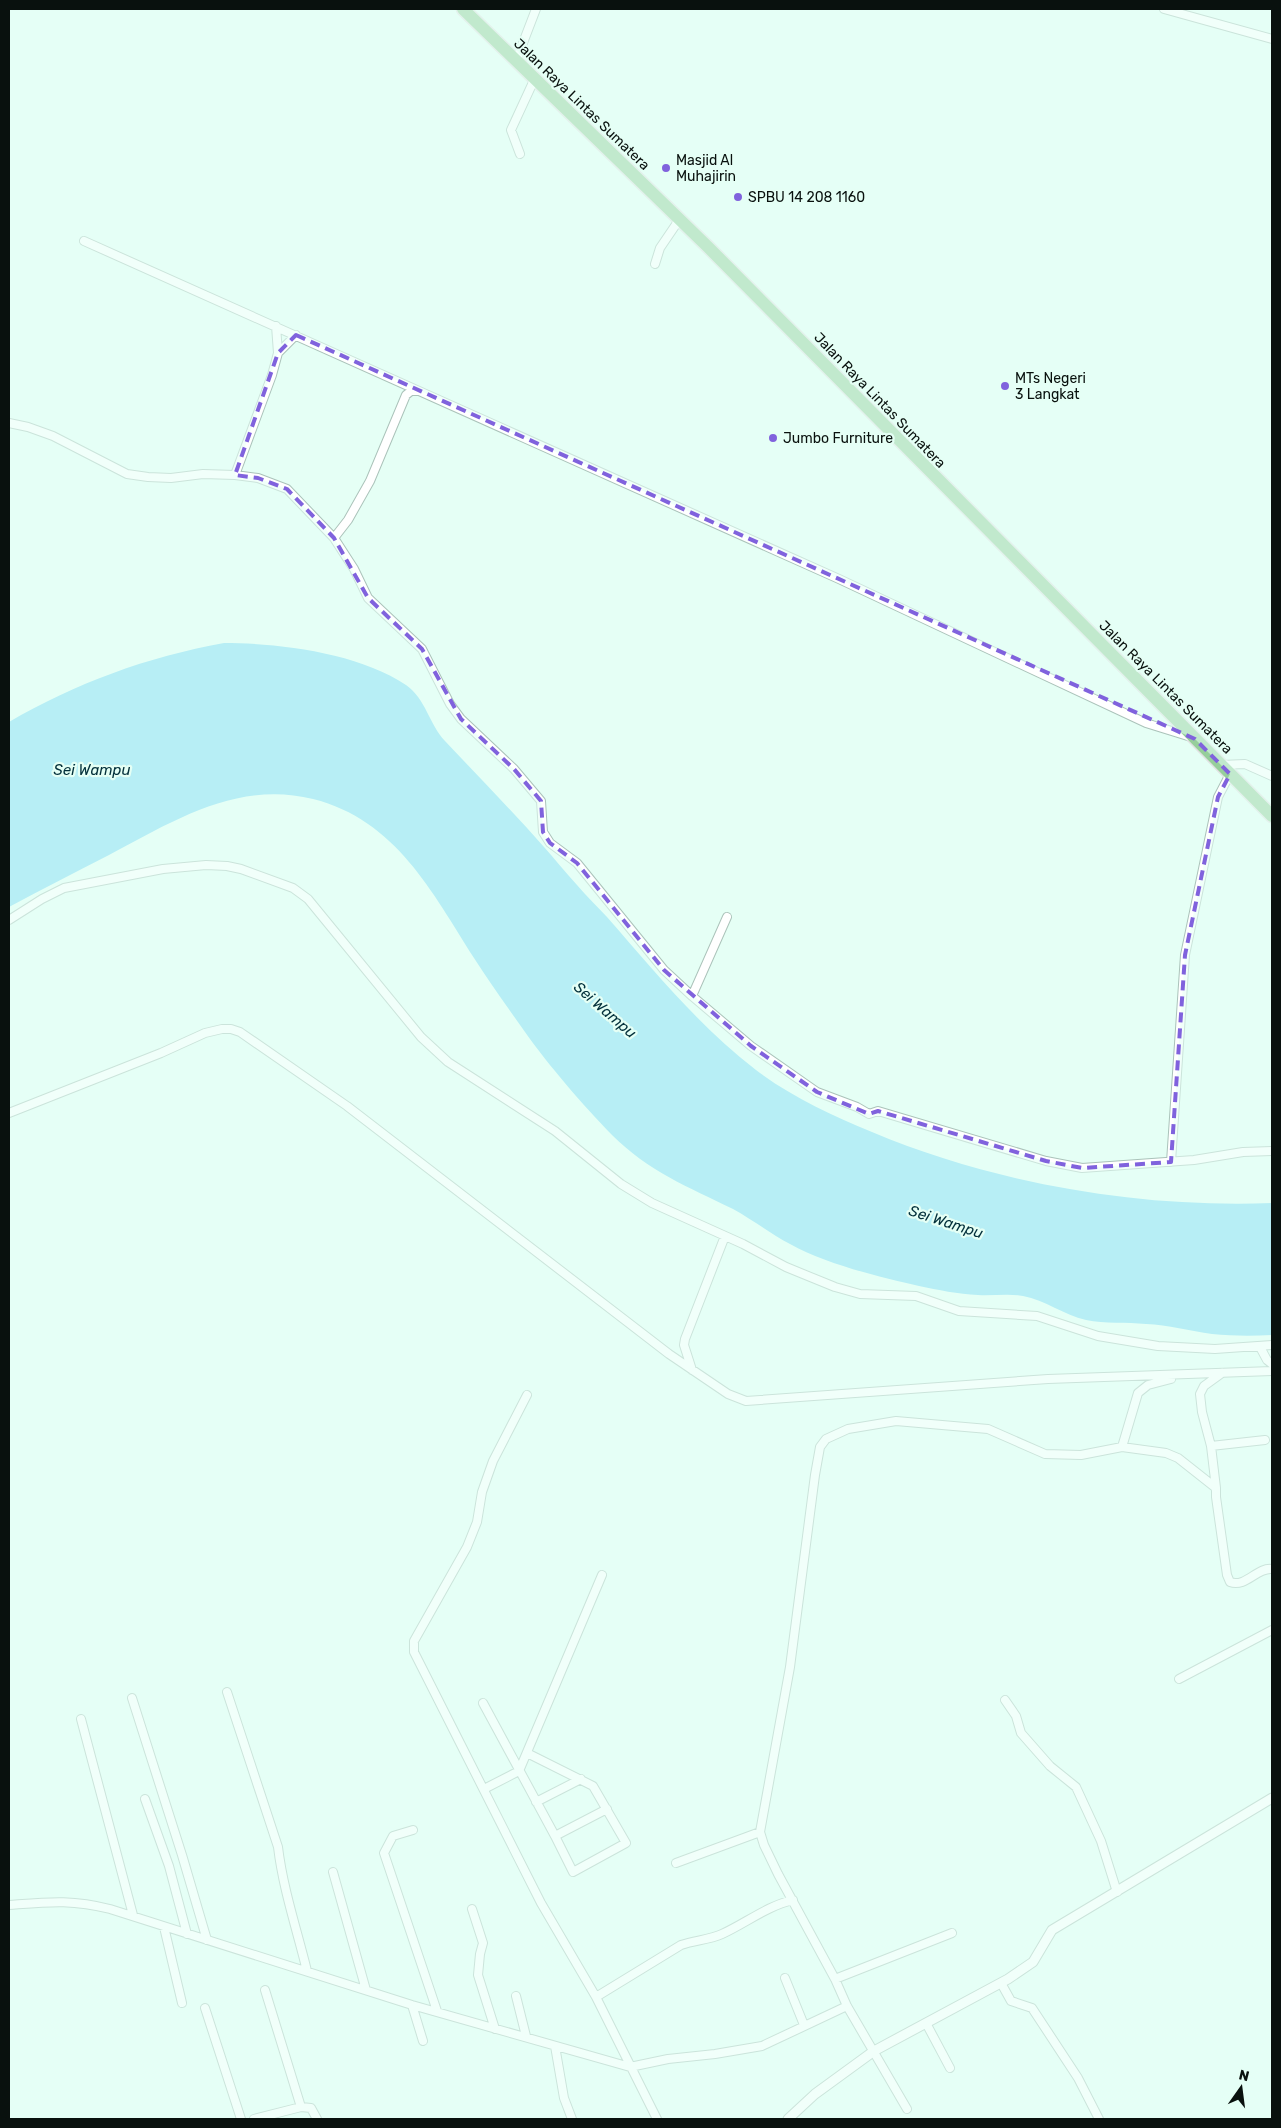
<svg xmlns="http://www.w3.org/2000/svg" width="1281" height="2128" font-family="Rubik,sans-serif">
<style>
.water{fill:#7fdaf4}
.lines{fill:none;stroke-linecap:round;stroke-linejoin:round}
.minor-casing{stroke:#abc3ba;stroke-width:10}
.tertiary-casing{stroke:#abc3ba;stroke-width:11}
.trunk-casing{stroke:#e1e2e2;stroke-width:15}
.minor{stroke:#fff;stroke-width:8}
.tertiary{stroke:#fff;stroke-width:9}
.trunk{stroke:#96ce9b;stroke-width:12}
.marked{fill:none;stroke:#8062dd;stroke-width:4;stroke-dasharray:10 6;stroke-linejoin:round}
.poi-dot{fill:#8062dd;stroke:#e5fff5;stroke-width:2}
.labels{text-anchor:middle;stroke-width:4.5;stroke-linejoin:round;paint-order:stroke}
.street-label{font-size:14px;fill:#09110e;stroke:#e5fff5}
.poi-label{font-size:14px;fill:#09110e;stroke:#e5fff5;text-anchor:start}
.water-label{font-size:15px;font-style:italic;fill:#03303b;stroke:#e5fff5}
</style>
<rect width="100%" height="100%" fill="#e5fff5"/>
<path class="water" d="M 224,643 C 279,643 359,653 406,685 C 426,699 429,724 445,741 C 478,776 512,811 544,847 C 555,859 565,872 577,885 C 586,896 597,906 607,917 C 654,971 699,1026 756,1070 C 792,1097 831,1115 872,1132 C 996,1184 1139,1208 1272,1203 L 1272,1335 C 1252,1336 1232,1336 1212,1334 C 1190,1331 1168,1325 1146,1324 C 1126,1322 1105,1324 1086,1320 C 1064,1315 1045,1300 1023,1296 C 1008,1293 993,1296 978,1295 C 958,1294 938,1290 919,1286 C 879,1277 826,1264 790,1244 C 771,1234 753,1220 733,1209 C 688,1187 648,1171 612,1135 C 583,1105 549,1066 525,1032 C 508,1008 490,983 474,958 C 432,892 396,820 313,799 C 238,780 173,821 109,855 C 76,872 42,889 9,907 L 9,722 C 76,683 147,657 224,643 Z"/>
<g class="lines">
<defs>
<path id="minor" d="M 1164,9 L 1272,39
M 516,61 L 536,9
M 520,154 L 511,130 L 535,78
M 84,241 L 839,579 L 1146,723 L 1191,737
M 655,264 L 660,248 L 679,220
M 276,326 L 278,353
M 9,423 L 28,427 L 53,436 L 127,474 L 148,477 L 171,478 L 203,474 L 235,475 L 258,478 L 287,489 L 334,538 L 354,569 L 368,598 L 422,649 L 450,704 L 461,719 L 514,769 L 541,801 L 543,832 L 550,843 L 577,863 L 664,970 L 692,996
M 235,475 L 272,375 L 278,353 L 296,335
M 334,538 L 348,520 L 370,481 L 406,395 L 411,391 L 418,391
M 1221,765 L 1245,764 L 1272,776
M 727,917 L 692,996 L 751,1046 L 817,1092 L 857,1107 L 869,1114 L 878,1111 L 1046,1161 L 1082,1168 L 1194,1160 L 1243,1152 L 1272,1151
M 9,920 L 42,899 L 64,888 L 163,869 L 206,865 L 227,866 L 241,869 L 293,888 L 308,899 L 421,1037 L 448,1062 L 555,1131 L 621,1184 L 652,1203 L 743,1244 L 786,1267 L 835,1287 L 860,1294 L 916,1296 L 959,1311 L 1037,1316 L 1098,1336 L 1158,1346 L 1215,1349 L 1272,1345
M 9,1113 L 161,1053 L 205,1033 L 222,1029 L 231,1029 L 240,1032 L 347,1106 L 669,1354 L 728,1394 L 746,1401 L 1048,1379 L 1272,1371
M 1171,1162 L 1185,955 L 1218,797 L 1230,774
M 1260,1347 L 1267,1360 L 1272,1364
M 692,1370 L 684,1345 L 685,1339 L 725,1236
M 527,1395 L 493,1461 L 482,1492 L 477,1522 L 467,1547 L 414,1641 L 414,1652 L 541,1903 L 596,1997 L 657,2119
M 1211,1446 L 1265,1440
M 1122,1447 L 1138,1393 L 1148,1385 L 1171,1379
M 1216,1488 L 1211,1446 L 1202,1412 L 1200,1394 L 1204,1386 L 1222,1373
M 1179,1679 L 1272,1630
M 227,1692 L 278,1847 C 283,1889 297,1930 307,1971
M 132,1698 L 182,1855 L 207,1940
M 1005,1700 L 1016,1716 L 1021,1733 L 1050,1766 L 1076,1787 L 1101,1841 L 1117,1892
M 483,1703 L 555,1836
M 81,1719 L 133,1915
M 527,1753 L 593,1786 L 626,1843 L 573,1872 L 555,1836 L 607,1809
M 484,1789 L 519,1771 L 602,1575
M 145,1799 L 169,1866 L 187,1934
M 536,1802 L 581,1779
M 413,1830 L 393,1836 L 384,1853 L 437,2011
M 676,1863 L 760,1832
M 333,1872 L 366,1990
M 9,1905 C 48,1902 71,1899 110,1909 L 412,2005 L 630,2067 L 668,2059 L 715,2054 L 762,2046 L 847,2006
M 472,1909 L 483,1943 L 480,1954 L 478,1975 L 495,2029
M 164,1927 L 182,2003
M 785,1978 L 804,2025
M 835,1979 L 952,1933
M 1001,1983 L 1011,2001 L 1032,2008 L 1078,2078 L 1099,2119
M 265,1990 L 301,2107
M 516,1996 L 526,2036
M 596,1997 L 681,1945 C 695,1940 709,1940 722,1934 C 746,1923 767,1906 793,1900
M 412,2005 L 423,2041
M 205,2008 L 241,2119
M 926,2023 L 950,2068
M 555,2046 L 564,2098 L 572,2119
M 907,2109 L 847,2006 L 835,1979 L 778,1874 L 764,1845 L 760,1832 L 790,1667 L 815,1475 L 820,1447 L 826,1439 L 848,1429 L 896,1421 L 988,1429 L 1045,1454 L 1081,1455 L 1122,1447 L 1166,1453 L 1178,1458 L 1216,1488 L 1216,1497 L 1227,1575 L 1230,1582 C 1246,1588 1257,1567 1272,1569
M 254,2119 L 301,2107 L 311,2108 L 317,2119"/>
<path id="tertiary" d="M 788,2119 L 815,2094 L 874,2051 L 1008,1979 L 1033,1962 L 1052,1930 L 1272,1798"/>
<path id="trunk" d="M 463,9 L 708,247 L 1272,816"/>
</defs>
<use href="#minor" class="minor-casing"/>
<use href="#tertiary" class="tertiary-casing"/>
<use href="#trunk" class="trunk-casing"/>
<use href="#minor" class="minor"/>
<use href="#tertiary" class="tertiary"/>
<use href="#trunk" class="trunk"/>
</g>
<path d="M0 0H1281V2128H0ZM 296,335 L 1195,739 L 1230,774 L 1218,797 L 1185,955 L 1171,1162 L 1082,1168 L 1046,1161 L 878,1111 L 869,1114 L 817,1092 L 751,1046 L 664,970 L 577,863 L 550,843 L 543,832 L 541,801 L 514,769 L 461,719 L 422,649 L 368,598 L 334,538 L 287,489 L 258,478 L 235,475 L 278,353 Z" fill="#e5fff5" fill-opacity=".55" fill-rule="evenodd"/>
<path class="marked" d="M 296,335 L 1195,739 L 1230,774 L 1218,797 L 1185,955 L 1171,1162 L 1082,1168 L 1046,1161 L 878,1111 L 869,1114 L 817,1092 L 751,1046 L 664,970 L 577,863 L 550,843 L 543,832 L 541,801 L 514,769 L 461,719 L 422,649 L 368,598 L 334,538 L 287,489 L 258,478 L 235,475 L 278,353 Z"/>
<g class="poi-dot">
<circle cx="666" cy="168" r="5"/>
<circle cx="738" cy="197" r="5"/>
<circle cx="1005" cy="386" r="5"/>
<circle cx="773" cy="438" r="5"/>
</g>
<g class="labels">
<g class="street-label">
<text transform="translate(582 104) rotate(44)" y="5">Jalan Raya Lintas Sumatera</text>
<text transform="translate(880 400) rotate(46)" y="5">Jalan Raya Lintas Sumatera</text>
<text transform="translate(1166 687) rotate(45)" y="5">Jalan Raya Lintas Sumatera</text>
</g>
<g class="poi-label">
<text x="676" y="165">Masjid Al<tspan x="676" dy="16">Muhajirin</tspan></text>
<text x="748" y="202">SPBU 14 208 1160</text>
<text x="1015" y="383">MTs Negeri<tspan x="1015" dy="16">3 Langkat</tspan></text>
<text x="783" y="443">Jumbo Furniture</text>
</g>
<g class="water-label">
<text x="92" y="775">Sei Wampu</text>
<text transform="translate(605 1010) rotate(41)" y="5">Sei Wampu</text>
<text transform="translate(946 1222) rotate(18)" y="5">Sei Wampu</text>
</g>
</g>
<rect width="1281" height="2128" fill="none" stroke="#09110e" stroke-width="20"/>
<g transform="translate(1241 2088) rotate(14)" stroke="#e5fff5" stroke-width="4" paint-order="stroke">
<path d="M0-4L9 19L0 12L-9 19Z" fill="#09110e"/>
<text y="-8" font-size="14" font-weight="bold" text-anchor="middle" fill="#09110e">N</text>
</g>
</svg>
